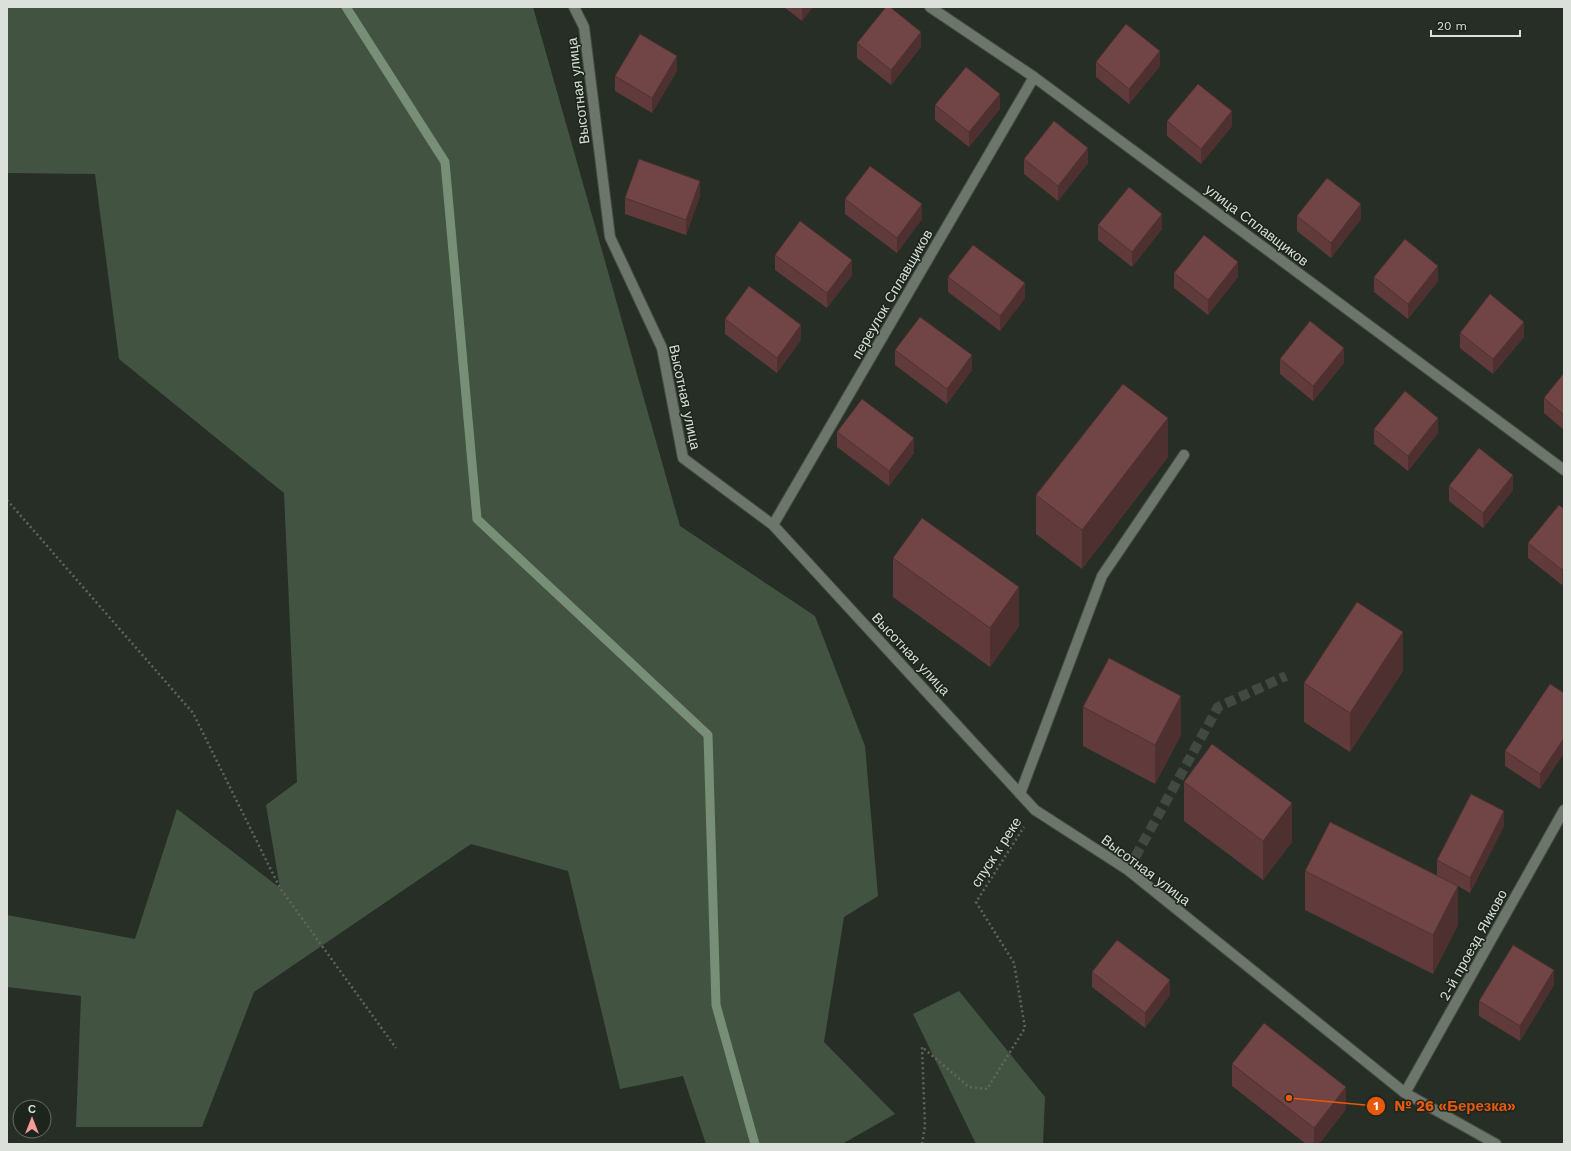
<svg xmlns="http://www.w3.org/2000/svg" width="1571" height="1151" font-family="'Work Sans',sans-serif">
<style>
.green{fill:#425441}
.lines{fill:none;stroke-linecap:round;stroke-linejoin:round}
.stream{stroke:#788f77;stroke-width:9}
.minor-tunnel{stroke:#414940;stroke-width:10;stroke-dasharray:10 5;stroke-linecap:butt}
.minor-casing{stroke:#444b43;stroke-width:12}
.path{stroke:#5f665e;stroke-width:2.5;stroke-dasharray:2 3;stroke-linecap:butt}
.minor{stroke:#6c766b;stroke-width:10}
.wall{fill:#613b3c}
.shaded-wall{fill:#4f3031}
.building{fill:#714546;stroke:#4f3031}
.labels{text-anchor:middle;stroke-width:3;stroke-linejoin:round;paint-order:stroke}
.street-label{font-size:14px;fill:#dbe0da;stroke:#1c241c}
.leader{fill:none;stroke:#e8590c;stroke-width:1.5}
.callout-dot{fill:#e8590c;stroke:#1c241c;stroke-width:1.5}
.mark-label{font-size:12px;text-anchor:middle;font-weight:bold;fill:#fff}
.callout-label{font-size:15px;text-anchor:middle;font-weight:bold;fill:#e8590c;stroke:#1c241c;stroke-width:3;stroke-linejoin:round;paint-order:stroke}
</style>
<rect width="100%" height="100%" fill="#262e25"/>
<path class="green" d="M 7,7 L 533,7 L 680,526 L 815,616 L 865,746 L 878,896 L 844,917 L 824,1042 L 895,1114 L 842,1144 L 706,1144 L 683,1076 L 620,1089 L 568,871 L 471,844 L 254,992 L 202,1127 L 76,1127 L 81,996 L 7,987 L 7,915 L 135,939 L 177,809 L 280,888 L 266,805 L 297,782 L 284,493 L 119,359 L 95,174 L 7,173 Z
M 959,991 L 1045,1097 L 1043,1144 L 976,1144 L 913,1014 Z"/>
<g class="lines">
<path class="stream" d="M 346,7 L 445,162 L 477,519 L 708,735 L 716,1005 L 755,1144"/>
<path class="minor-tunnel" d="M 1128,870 L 1218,707 L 1286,676"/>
<defs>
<path id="minor" d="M 574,7 L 584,27 L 610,237 L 662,348 L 683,458 L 773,525 L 1035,810 L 1128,870 L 1405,1093 L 1496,1144
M 930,7 L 1034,77 L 1564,470
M 773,525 L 1034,77
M 1020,794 L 1102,576 L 1184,455
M 1405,1093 L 1564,810"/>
</defs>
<use href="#minor" class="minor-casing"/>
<path class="path" d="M 7,500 L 193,713 L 280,888 L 396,1048
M 922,1144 L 925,1126 L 922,1047 L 969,1087 L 987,1089 L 1025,1028 L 1014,963 L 976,902 L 1024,827"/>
<use href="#minor" class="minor"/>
</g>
<path class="wall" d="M 784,7 L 813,7 L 802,21 Z
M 857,43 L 921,47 L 891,85 L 857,58 Z
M 1096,62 L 1160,66 L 1129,104 L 1096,77 Z
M 677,71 L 652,113 L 615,91 L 615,76 Z
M 935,105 L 1000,109 L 969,147 L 935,120 Z
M 1167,121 L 1232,126 L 1201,164 L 1167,136 Z
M 1024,159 L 1088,163 L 1058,201 L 1024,174 Z
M 700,196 L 686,235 L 625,214 L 625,198 Z
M 845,199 L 922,219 L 897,253 L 845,214 Z
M 1297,216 L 1361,219 L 1331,258 L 1297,231 Z
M 1098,225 L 1162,229 L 1132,267 L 1098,240 Z
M 775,255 L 852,275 L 827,308 L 775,270 Z
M 1174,273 L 1238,277 L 1208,315 L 1174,288 Z
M 948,277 L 1025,298 L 1000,331 L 948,292 Z
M 1374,277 L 1438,281 L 1408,319 L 1374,292 Z
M 725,319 L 801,340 L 777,373 L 725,334 Z
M 1460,333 L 1524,337 L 1493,374 L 1460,348 Z
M 895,350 L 972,370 L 947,404 L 895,365 Z
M 1280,359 L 1344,363 L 1313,401 L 1280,374 Z
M 1564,373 L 1564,430 L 1544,413 L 1544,398 Z
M 1374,429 L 1438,433 L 1408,471 L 1374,444 Z
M 837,432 L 914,453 L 889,486 L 837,447 Z
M 1168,457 L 1082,569 L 1036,534 L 1036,495 Z
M 1449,486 L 1513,490 L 1483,528 L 1449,501 Z
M 1564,509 L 1562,585 L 1528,558 L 1528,543 Z
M 893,558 L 1019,626 L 990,667 L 893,597 Z
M 1403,671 L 1350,752 L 1304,722 L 1304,683 Z
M 1564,693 L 1564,753 L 1540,789 L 1505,766 L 1505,751 Z
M 1083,707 L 1181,735 L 1155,784 L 1083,746 Z
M 1184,782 L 1292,842 L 1263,880 L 1184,821 Z
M 1504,826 L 1470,893 L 1458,886 L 1458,925 L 1433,974 L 1305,910 L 1305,871 L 1437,875 L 1437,860 Z
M 1092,972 L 1170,995 L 1145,1028 L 1092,987 Z
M 1554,985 L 1520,1041 L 1479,1016 L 1479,1001 Z
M 1232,1064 L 1346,1109 L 1319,1144 L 1306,1144 L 1232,1086 Z"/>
<path class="shaded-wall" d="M 802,7 L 813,7 L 802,21 Z
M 921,32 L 921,47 L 891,85 L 891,70 Z
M 1160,51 L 1160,66 L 1129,104 L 1129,89 Z
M 677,56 L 677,71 L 652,113 L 652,98 Z
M 1000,94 L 1000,109 L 969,147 L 969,132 Z
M 1232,111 L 1232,126 L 1201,164 L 1201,149 Z
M 1088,148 L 1088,163 L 1058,201 L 1058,186 Z
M 700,181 L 700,196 L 686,235 L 686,220 Z
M 922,204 L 922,219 L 897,253 L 897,238 Z
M 1361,204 L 1361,219 L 1331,258 L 1331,243 Z
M 1162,214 L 1162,229 L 1132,267 L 1132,252 Z
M 852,260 L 852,275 L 827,308 L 827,293 Z
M 1238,262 L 1238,277 L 1208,315 L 1208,300 Z
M 1438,266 L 1438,281 L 1408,319 L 1408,304 Z
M 1025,283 L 1025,298 L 1000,331 L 1000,316 Z
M 1524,322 L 1524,337 L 1493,374 L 1493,359 Z
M 801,325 L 801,340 L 777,373 L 777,358 Z
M 1344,348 L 1344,363 L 1313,401 L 1313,386 Z
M 972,355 L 972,370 L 947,404 L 947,389 Z
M 1168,418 L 1168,457 L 1082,569 L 1082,530 Z
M 1438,418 L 1438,433 L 1408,471 L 1408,456 Z
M 914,438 L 914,453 L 889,486 L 889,471 Z
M 1513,475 L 1513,490 L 1483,528 L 1483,513 Z
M 1564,567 L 1564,582 L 1562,585 L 1562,570 Z
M 1019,587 L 1019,626 L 990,667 L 990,628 Z
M 1403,632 L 1403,671 L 1350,752 L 1350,713 Z
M 1181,696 L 1181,735 L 1155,784 L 1155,745 Z
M 1564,738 L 1564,753 L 1540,789 L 1540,774 Z
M 1292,803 L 1292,842 L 1263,880 L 1263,841 Z
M 1504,811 L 1504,826 L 1470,893 L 1470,878 Z
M 1458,886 L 1458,925 L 1433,974 L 1433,935 Z
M 1554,970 L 1554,985 L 1520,1041 L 1520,1026 Z
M 1170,980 L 1170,995 L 1145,1028 L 1145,1013 Z
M 1346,1087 L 1346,1109 L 1319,1144 L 1314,1144 L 1314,1128 Z"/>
<path class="building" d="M 886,7 L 890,7 L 921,32 L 891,70 L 857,43 Z
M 1126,24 L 1160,51 L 1129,89 L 1096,62 Z
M 640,34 L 677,56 L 652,98 L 615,76 Z
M 966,67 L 1000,94 L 969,132 L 935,105 Z
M 1198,84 L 1232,111 L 1201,149 L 1167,121 Z
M 1054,121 L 1088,148 L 1058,186 L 1024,159 Z
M 639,159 L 700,181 L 686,220 L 625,198 Z
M 870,166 L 922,204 L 897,238 L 845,199 Z
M 1327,178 L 1361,204 L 1331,243 L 1297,216 Z
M 1129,187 L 1162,214 L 1132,252 L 1098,225 Z
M 800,221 L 852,260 L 827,293 L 775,255 Z
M 1204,235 L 1238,262 L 1208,300 L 1174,273 Z
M 1405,239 L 1438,266 L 1408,304 L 1374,277 Z
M 973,245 L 1025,283 L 1000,316 L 948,277 Z
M 749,286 L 801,325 L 777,358 L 725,319 Z
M 1490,294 L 1524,322 L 1493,359 L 1460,333 Z
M 920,317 L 972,355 L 947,389 L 895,350 Z
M 1310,321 L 1344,348 L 1313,386 L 1280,359 Z
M 1564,373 L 1564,415 L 1544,398 Z
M 1123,384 L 1168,418 L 1082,530 L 1036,495 Z
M 1405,391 L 1438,418 L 1408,456 L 1374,429 Z
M 862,399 L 914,438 L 889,471 L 837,432 Z
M 1479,448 L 1513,475 L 1483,513 L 1449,486 Z
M 1559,505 L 1564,509 L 1564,567 L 1562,570 L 1528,543 Z
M 922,518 L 1019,587 L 990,628 L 893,558 Z
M 1357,602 L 1403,632 L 1350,713 L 1304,683 Z
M 1109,658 L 1181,696 L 1155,745 L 1083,707 Z
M 1550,684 L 1564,693 L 1564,738 L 1540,774 L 1505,751 Z
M 1212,744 L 1292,803 L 1263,841 L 1184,782 Z
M 1471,794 L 1504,811 L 1470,878 L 1437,860 Z
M 1330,822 L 1458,886 L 1433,935 L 1305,871 Z
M 1117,940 L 1170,980 L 1145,1013 L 1092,972 Z
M 1513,945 L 1554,970 L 1520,1026 L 1479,1001 Z
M 1264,1023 L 1346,1087 L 1314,1128 L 1232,1064 Z"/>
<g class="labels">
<g class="street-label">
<text transform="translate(578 91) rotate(-97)" y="5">Высотная улица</text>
<text transform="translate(1257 225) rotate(37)" y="5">улица Сплавщиков</text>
<text transform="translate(892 294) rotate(-60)" y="5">переулок Сплавщиков</text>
<text transform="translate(685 397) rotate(78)" y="5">Высотная улица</text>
<text transform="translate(911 654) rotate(47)" y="5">Высотная улица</text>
<text transform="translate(996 852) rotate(-57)" y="5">спуск к реке</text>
<text transform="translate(1146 870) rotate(37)" y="5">Высотная улица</text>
<text transform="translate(1473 945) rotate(-61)" y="5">2-й проезд Яиково</text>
</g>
</g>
<path class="leader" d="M1289 1098L1376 1106"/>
<g class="callout-dot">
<circle cx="1289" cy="1098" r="4"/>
<circle cx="1376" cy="1106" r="10"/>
</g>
<g class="mark-label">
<text x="1376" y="1110">1</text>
</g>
<g class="callout-label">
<text x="1455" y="1111">№ 26 «Березка»</text>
</g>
<rect width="1571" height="1151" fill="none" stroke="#dbe0da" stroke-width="16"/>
<g transform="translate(32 1119)"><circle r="19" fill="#1c241c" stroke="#686f68"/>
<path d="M0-3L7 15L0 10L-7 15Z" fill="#f59b9c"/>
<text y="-6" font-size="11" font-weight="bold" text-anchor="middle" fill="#dbe0da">С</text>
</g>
<path d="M1431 30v6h89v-6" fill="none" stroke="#dbe0da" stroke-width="2"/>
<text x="1437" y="30" font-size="12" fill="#dbe0da" stroke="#1c241c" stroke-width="3" paint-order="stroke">20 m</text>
</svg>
